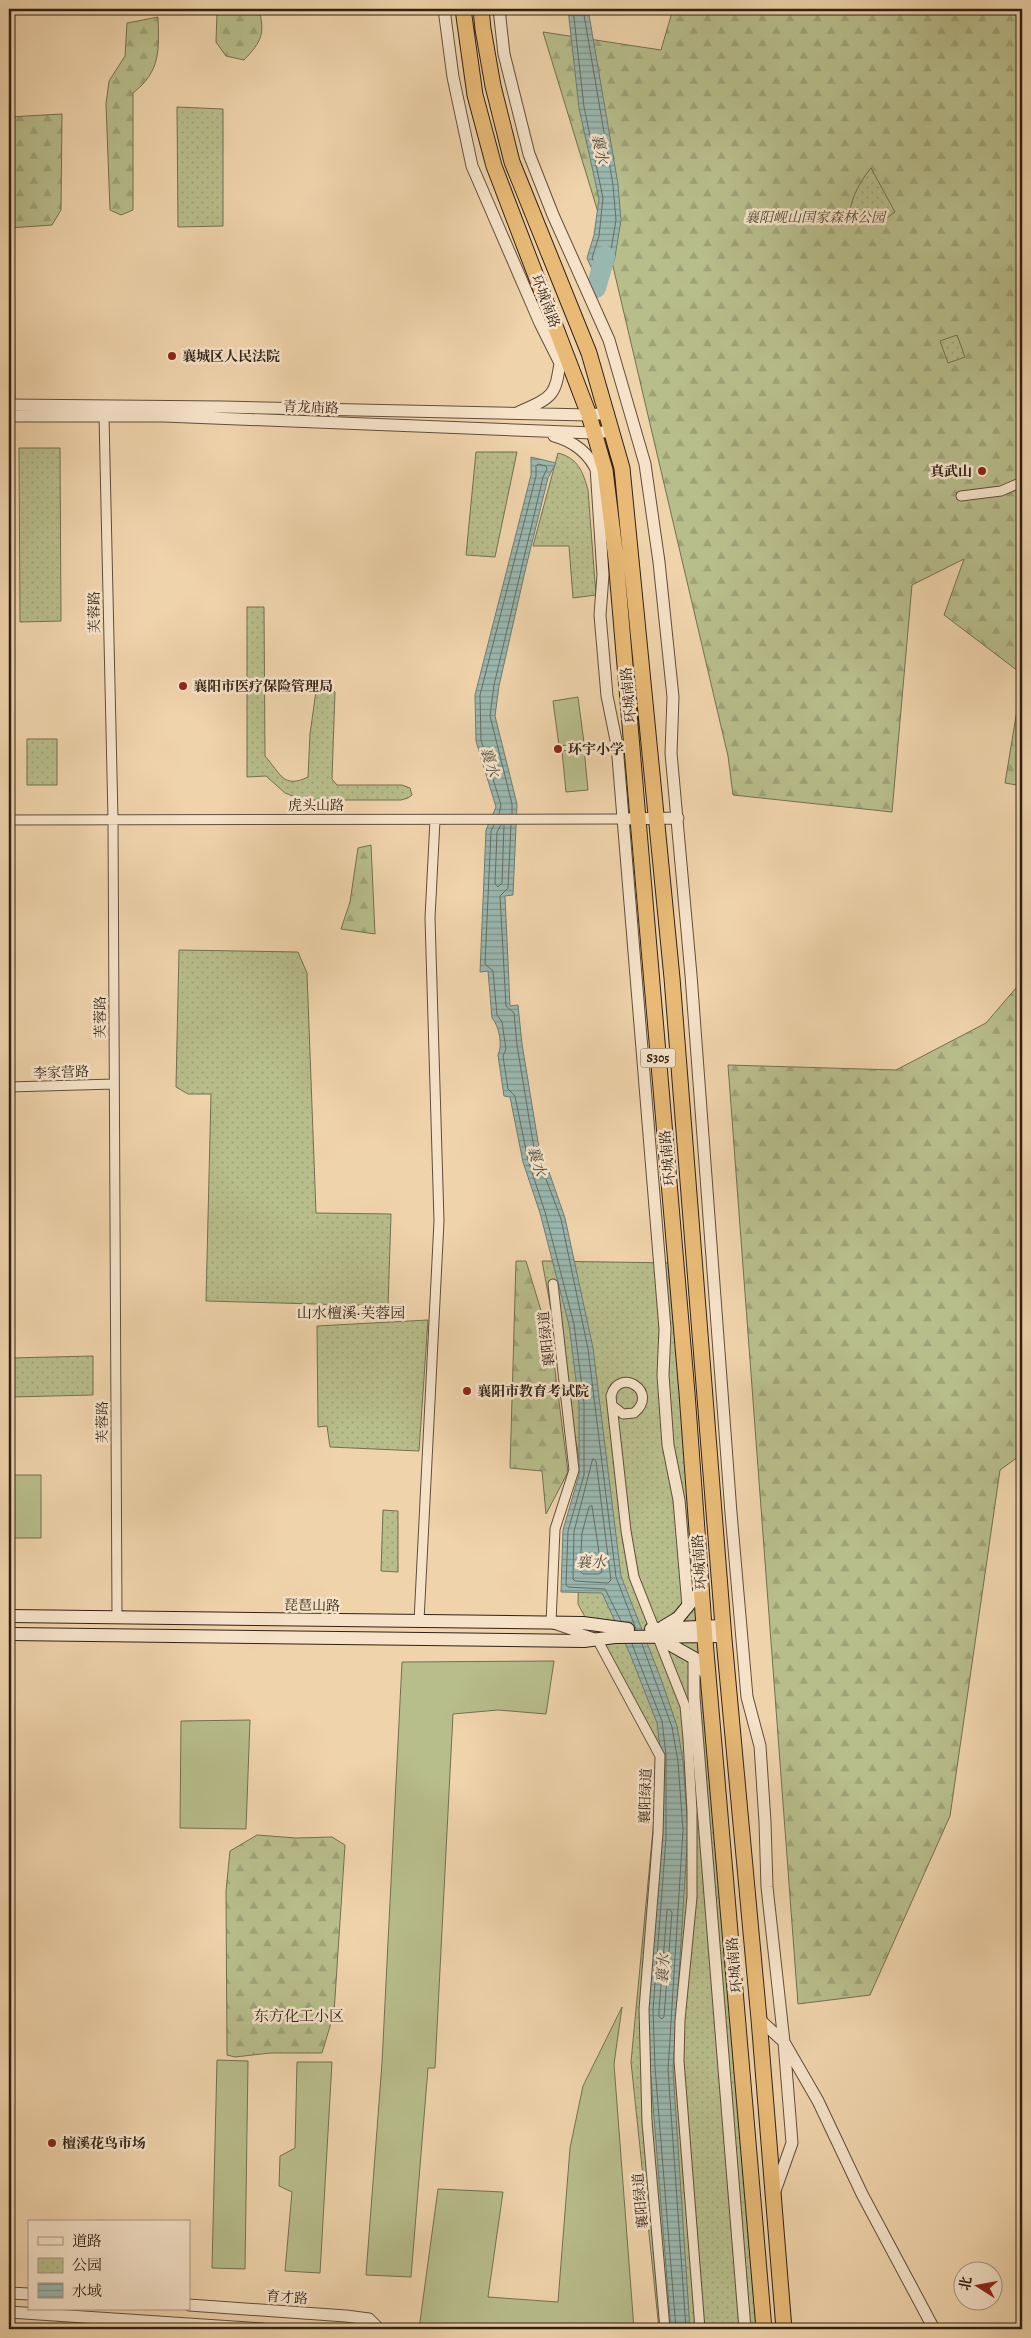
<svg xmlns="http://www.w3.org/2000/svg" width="1031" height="2338" font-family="Alegreya,'Noto Serif SC',serif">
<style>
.grass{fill:#b7bd8b;stroke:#746f50}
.forest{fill:url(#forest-firs);stroke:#746f50}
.park{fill:url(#park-dots);stroke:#746f50}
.water{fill:url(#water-rules);stroke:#707b71}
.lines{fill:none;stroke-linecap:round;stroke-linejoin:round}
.shore{stroke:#666c62;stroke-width:1}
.river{stroke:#9ab7af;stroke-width:20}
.minor-casing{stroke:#604e3a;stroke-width:11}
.tertiary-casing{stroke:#604e3a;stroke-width:13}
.secondary-casing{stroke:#312115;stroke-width:14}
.trunk-casing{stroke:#312115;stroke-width:17}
.minor{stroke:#f5e2c8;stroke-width:9}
.tertiary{stroke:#f5e2c8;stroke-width:11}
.secondary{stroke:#f5e2c8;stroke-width:12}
.trunk{stroke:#e8ba76;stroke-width:15}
.poi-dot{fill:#8f2418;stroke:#f5e2c8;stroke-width:2}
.labels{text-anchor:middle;stroke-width:5;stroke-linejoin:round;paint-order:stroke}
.shield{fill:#f5e2c8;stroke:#6c5b4b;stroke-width:1}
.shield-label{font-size:12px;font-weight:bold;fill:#312115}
.park-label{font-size:14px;font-style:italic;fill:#524832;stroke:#f5e2c8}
.street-label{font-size:14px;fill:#312115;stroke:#f5e2c8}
.poi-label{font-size:14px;font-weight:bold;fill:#312115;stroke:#f5e2c8;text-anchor:start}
.water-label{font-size:15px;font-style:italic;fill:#504e43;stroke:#f5e2c8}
.neighbourhood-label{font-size:15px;fill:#312115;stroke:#f5e2c8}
</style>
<defs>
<pattern id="forest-firs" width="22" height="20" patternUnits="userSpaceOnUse" patternTransform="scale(1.25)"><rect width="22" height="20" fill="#b7bd8b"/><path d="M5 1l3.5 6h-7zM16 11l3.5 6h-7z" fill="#9ea277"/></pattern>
<pattern id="park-dots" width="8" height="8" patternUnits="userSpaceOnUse" patternTransform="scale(1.25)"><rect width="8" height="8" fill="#b7bd8b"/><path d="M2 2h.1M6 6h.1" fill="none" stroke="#9ea277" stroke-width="1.8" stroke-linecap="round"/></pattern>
<pattern id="water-rules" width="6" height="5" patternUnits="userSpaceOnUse" patternTransform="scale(1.25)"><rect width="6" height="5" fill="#9ab7af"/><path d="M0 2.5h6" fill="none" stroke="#7e948d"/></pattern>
</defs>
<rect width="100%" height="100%" fill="#efd3ab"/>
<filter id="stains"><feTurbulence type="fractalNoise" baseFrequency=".004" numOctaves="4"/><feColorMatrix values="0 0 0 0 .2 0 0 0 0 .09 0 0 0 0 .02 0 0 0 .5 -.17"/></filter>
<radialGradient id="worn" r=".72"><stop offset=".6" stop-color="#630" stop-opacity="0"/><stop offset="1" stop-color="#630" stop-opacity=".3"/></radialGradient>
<path class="grass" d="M 578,697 L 584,743 L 559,746 L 553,701 Z
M 584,748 L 588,790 L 566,792 L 562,751 Z
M 9,1475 L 41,1475 L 41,1538 L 9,1538 Z
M 554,1661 L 546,1714 L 498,1710 L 453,1714 L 435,2068 L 428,2068 L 411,2277 L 366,2275 L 382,2063 L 402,1662 Z
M 250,1720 L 246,1829 L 180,1828 L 181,1721 Z
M 622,2007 L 614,2064 L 634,2329 L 419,2329 L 438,2189 L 503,2192 L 488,2297 L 558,2302 L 570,2148 L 583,2086 Z
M 217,2060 L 248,2061 L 245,2269 L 212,2268 Z
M 297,2062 L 332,2062 L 320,2273 L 285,2271 L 292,2192 L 279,2186 L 280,2156 L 295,2148 Z"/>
<path class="forest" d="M 225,9 L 259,9 C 265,34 262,41 244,60 L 226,56 L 216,42 L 217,13 Z
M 673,9 L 1020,9 L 1022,11 L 1022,674 L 944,615 L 964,559 L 912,585 L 892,812 L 733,795 L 728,756 L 608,245 L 543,32 L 661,50 Z
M 158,17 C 159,50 161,71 133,93 L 133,210 L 121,215 L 110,210 L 106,104 L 109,81 L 125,56 L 127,23 Z
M 62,114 L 61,210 L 52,225 L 9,228 L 9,117 Z
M 1022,680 L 1022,786 L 1005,783 Z
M 371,845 L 375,934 L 341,929 L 350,902 L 358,848 Z
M 1016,988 L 1022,992 L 1022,1454 L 1000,1470 L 950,1816 L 870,1995 L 798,2004 L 728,1065 L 896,1070 L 986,1023 Z
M 516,1261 L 526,1261 L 552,1347 L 568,1472 L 546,1514 L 542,1471 L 510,1468 Z
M 257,1835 L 296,1838 L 332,1837 L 345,1845 L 334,2013 L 322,2053 L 270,2053 L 235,2057 L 227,2055 L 226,1891 L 230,1851 Z"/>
<path class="park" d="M 177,107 L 223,109 L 223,226 L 178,227 Z
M 871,168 L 895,212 L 884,220 L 849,213 C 853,195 859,183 871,168 Z
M 957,335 L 965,357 L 948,363 L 940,341 Z
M 19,448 L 60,448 L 61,621 L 20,622 Z
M 476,452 L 517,452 L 495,557 L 466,555 Z
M 558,453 C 578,458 583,472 588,490 L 596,595 L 573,598 L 569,546 L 533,546 Z
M 247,607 L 264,607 L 265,756 C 281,774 283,789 308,777 L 310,734 L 316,691 L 317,687 L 329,687 L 335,692 L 332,779 L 337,785 L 402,785 L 410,788 L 412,795 L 408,798 L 401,800 L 303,800 L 285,793 L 266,776 L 247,777 Z
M 27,739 L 57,739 L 57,785 L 27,785 Z
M 179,950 L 298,952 L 307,973 L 316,1213 L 391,1214 L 388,1306 L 206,1301 L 211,1094 L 188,1094 L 176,1087 Z
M 542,1261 L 675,1263 L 764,2329 L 659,2329 L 631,2062 L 660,1756 L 578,1604 L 581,1469 Z
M 428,1320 L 419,1451 L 330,1447 L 327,1426 L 318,1427 L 317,1326 Z
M 93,1356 L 93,1395 L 11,1397 L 10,1358 Z
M 383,1510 L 398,1511 L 398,1572 L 381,1571 Z"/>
<path class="water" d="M 568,9 L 588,9 L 618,184 L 621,220 L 615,257 L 606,285 L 601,290 L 587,258 L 594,235 L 599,199 L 579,108 Z
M 531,457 L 556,463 L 548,478 L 526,567 L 499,686 L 495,716 L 517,804 L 513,895 L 505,896 L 510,1006 L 518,1005 L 522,1044 L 543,1172 L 549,1172 L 565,1218 L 593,1348 L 621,1576 L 661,1679 L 677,1726 L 683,1761 L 688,1830 L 673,2070 L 690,2329 L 671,2329 L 650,2067 L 648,2009 L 661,1756 L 657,1723 L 630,1654 L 602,1593 L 561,1592 L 563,1530 L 579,1475 L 579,1404 L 569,1325 L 540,1213 L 523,1162 L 510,1097 L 504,1096 L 498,1055 C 503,1045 499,1026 492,1018 L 488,971 L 480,972 L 486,830 L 496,807 L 476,741 L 475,695 L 531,475 Z"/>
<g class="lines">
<path class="shore" d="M 573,9 L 584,107 L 603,198 L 599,236 L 592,258 L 602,276 L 610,256 L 616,220 L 613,185 L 583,9
M 499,814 L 501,805 L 481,740 L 480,695 L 536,476 L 536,466 L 538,464 L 546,466 L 547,469 L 543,477 L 494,685 L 490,716 L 512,804 L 512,814
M 494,825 L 491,831 L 485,964 L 493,971 L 497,1015 L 502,1022 L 506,1049 L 503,1056 L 508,1089 L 515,1096 L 528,1160 L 545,1212 L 574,1324 L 584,1403 L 584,1475 L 568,1531 L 566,1585 L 568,1587 L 605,1589 L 621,1621
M 501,825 L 497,832 L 495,884 L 498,887 L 502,883 L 504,825
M 511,825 L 508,888 L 500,896 L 506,1006 L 514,1013 L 517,1045 L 538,1173 L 546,1179 L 561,1219 L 588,1349 L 616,1577 L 636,1629
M 593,1459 L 596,1461 L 611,1580 L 608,1583 L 575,1581 L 573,1579 L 574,1532 Z
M 592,1506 L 602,1572 L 599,1574 L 583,1574 L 580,1571 L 582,1533 L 589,1507 Z
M 632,1644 L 662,1721 L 666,1755 L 666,1838 L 653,2010 L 655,2067 L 676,2329
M 642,1644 L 672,1727 L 678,1762 L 683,1830 L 668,2070 L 686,2329
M 669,1909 L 672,1912 L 664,2017 L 662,2019 L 659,2017 L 659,2010 L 667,1911 Z"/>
<path class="river" d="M 596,288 L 605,256"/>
<defs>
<path id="minor" d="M 9,157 L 10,409
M 104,416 L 113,819 L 117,1618
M 961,496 L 1001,491 L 1022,482
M 9,820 L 622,819
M 9,1087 L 114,1084
M 553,1284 L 574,1470 L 555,1529 L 551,1623 L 597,1639 L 660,1756 L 658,1833 L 644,2009 L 647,2122 L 665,2329
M 614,1407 L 623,1414 L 634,1413 C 660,1392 619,1366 611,1396 L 626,1531 L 634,1577 L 685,1706 L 688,1739 L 692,1811 L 692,1897 L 680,2020 L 679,2061 L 700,2329
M 419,1621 L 439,1221 L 430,918 L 435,820"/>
<path id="tertiary" d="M 444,9 L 453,77 L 472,166 L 540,323 L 560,363
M 499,9 L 504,54 L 529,154 L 553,215 L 609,340 L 645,464 L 659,562 L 673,697 L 671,753 L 691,975 L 731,1513 L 747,1697 L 760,1746 L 765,1822 L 767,1887 L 784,2042 L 792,2143 L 775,2191
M 9,405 L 222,407 L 589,415 L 608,413
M 519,412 C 556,396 555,395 561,357
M 9,416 L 164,416 L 593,433 L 612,431
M 554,436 C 573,441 591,454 598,474
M 596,467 L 603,575 L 600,615 L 607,696 L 617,745 L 665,1329 L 663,1375 L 668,1445 L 679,1500 L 688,1606
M 622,819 L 678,818
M 694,1658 L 694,1697 L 745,2329
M 759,2019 L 784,2042 L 818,2101 L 862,2194 L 934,2329
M 9,2293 L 29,2294
M 189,2305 L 346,2316 L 369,2319 L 379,2329
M 9,2312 L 263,2329"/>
<path id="secondary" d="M 9,1616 L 583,1623 L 628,1629
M 663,1627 L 678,1618 L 701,1590
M 651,1629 L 723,1626
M 9,1634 L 584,1641 L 615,1637 L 723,1636
M 662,1640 L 694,1658 L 708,1676"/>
<path id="trunk" d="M 463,9 L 475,95 L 494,166 L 589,415 L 605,470 L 616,559 L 638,819 L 687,1393 L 705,1640 L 764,2329
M 481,9 L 483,29 L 493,86 L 512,162 L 589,353 L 622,468 L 672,978 L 724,1639 L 759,2019 L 784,2329"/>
</defs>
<use href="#minor" class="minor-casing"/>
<use href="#tertiary" class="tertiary-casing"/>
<use href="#secondary" class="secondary-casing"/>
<use href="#trunk" class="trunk-casing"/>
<use href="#minor" class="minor"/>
<use href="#tertiary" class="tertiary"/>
<use href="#secondary" class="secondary"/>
<use href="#trunk" class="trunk"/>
</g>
<g class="poi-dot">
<circle cx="172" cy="356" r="5"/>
<circle cx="982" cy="471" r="5"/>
<circle cx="183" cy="686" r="5"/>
<circle cx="558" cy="749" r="5"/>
<circle cx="467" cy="1391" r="5"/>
<circle cx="52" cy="2143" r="5"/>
</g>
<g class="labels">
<rect class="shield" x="640.5" y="1048.5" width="35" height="19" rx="4"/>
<g class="shield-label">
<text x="658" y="1062">S305</text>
</g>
<g class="park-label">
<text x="815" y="222">襄阳岘山国家森林公园</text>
</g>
<g class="street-label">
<text transform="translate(546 301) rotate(69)" y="5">环城南路</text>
<text transform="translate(311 407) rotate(2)" y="5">青龙庙路</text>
<text transform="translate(94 612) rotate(-91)" y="5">芙蓉路</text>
<text transform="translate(628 695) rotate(-95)" y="5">环城南路</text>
<text x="316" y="810">虎头山路</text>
<text transform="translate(100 1017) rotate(-90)" y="5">芙蓉路</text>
<text transform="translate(61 1072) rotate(-2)" y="5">李家营路</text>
<text transform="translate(667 1158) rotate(-95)" y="5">环城南路</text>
<text transform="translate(546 1339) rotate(-96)" y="5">襄阳绿道</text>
<text transform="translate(102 1422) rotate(-90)" y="5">芙蓉路</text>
<text transform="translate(699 1562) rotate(-94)" y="5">环城南路</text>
<text transform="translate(312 1605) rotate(1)" y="5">琵琶山路</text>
<text transform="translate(645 1796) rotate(-88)" y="5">襄阳绿道</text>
<text transform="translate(734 1965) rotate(-95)" y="5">环城南路</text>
<text transform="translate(640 2201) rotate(-95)" y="5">襄阳绿道</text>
<text transform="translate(287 2297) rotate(4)" y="5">育才路</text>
</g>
<g class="poi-label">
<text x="182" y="361">襄城区人民法院</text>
<text x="972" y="476" text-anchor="end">真武山</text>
<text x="193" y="691">襄阳市医疗保险管理局</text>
<text x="568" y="754">环宇小学</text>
<text x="477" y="1396">襄阳市教育考试院</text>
<text x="62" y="2148">檀溪花鸟市场</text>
</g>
<g class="water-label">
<text transform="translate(600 149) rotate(78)" y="5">襄水</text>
<text transform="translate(490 762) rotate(73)" y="5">襄水</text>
<text transform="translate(537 1161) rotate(74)" y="5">襄水</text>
<text x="591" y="1567">襄水</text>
<text transform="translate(663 1969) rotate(-86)" y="5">襄水</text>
</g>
<g class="neighbourhood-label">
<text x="351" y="1318">山水檀溪·芙蓉园</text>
<text x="299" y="2021">东方化工小区</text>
</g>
</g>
<rect width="1031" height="2338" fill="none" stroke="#efd3ab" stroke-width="30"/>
<rect x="10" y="10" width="1011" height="2318" fill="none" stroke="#312115" stroke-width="2.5"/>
<rect x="15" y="15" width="1001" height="2308" fill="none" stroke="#312115"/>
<rect x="28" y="2220" width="162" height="90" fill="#f5e2c8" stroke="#a79580"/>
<rect x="38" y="2237" width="25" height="8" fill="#f5e2c8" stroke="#a79580"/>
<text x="72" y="2246" font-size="15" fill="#312115">道路</text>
<rect x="38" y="2258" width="25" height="15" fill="url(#park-dots)" stroke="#a79580"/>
<text x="72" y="2270" font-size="15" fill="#312115">公园</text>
<rect x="38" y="2283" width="25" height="15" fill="url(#water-rules)" stroke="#a79580"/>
<text x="72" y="2296" font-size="15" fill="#312115">水域</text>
<g transform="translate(978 2286) rotate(281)"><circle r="24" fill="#f5e2c8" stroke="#a79580"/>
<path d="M0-4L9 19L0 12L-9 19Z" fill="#8f2418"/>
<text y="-8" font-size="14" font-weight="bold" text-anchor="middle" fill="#312115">北</text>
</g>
<rect width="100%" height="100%" filter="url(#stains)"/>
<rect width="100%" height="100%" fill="url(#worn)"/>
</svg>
